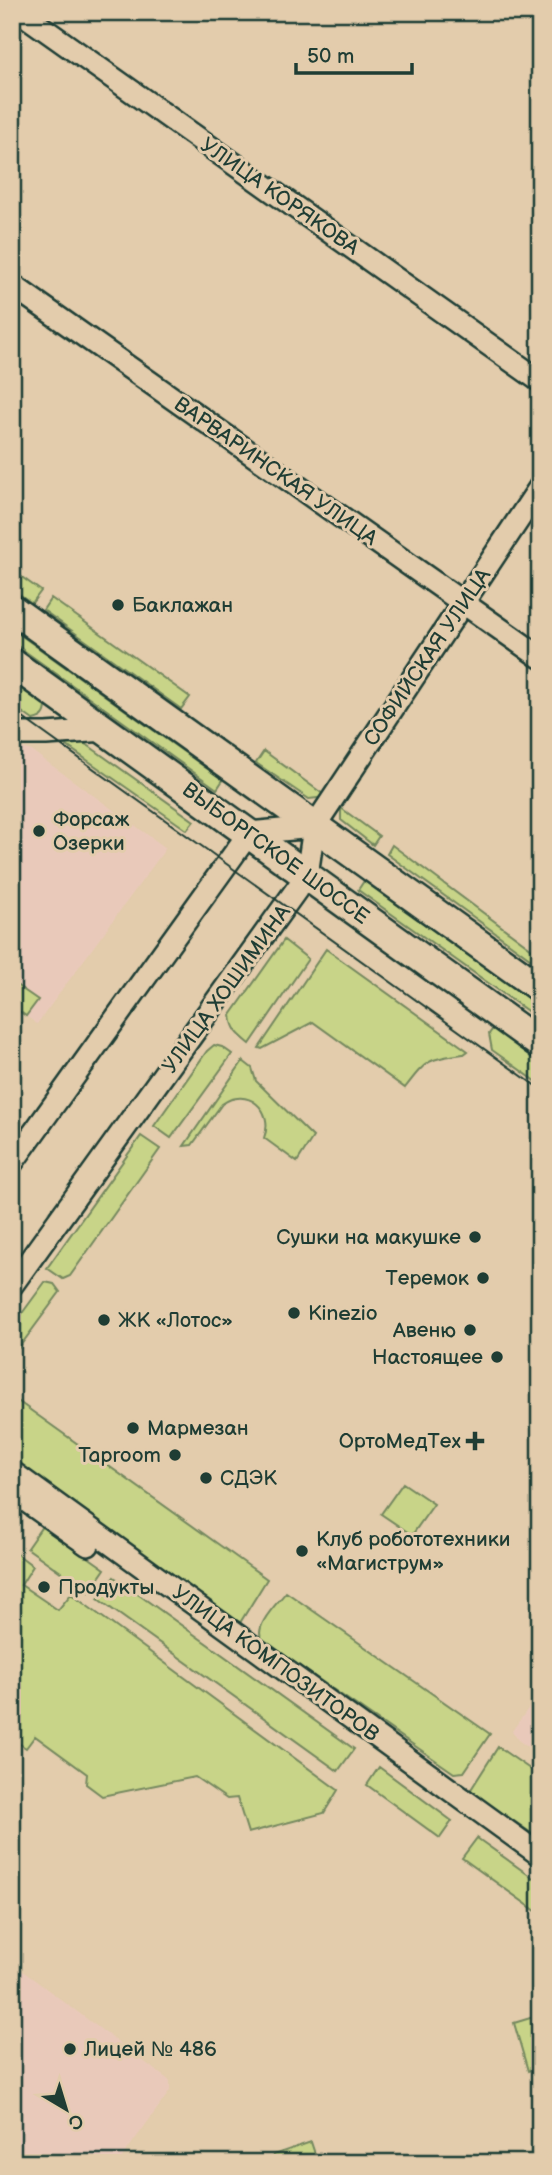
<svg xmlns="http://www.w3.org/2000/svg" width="552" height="2175" font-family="'Balsamiq Sans',sans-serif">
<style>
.built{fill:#e9c9ba}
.green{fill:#c8d488;stroke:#74885e;stroke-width:2}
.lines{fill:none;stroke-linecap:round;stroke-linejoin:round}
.minor-casing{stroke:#1f3d34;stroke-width:26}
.major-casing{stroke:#1f3d34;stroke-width:33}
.minor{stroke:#e3ccac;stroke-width:21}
.major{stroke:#e3ccac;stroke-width:28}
.tram{stroke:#1f3d34;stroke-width:2}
.poi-dot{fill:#1f3d34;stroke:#e3ccac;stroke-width:2.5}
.labels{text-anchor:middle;stroke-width:6;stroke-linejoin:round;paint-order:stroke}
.street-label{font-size:21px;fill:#1f3d34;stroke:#e3ccac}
.poi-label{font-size:21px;fill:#1f3d34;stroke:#e3ccac;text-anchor:start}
</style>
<rect width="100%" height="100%" fill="#e3ccac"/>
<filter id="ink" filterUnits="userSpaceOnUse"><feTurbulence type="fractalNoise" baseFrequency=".0143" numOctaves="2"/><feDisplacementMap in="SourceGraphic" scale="14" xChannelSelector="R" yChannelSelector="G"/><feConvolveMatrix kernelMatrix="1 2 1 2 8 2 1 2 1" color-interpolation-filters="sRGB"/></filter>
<g filter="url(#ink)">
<path class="built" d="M 12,745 L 32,751 L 166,848 L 37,1024 L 12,1006 Z
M 540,1692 L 540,1756 L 518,1740 L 512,1731 Z
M 12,1963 L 170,2081 L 170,2091 L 118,2163 L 12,2163 Z"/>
<path class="green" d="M 12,570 L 41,591 L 32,603 L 12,589 Z
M 51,598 L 190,697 L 181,709 L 43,610 Z
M 12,629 L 223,780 L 217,789 L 12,642 Z
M 12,681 L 46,705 C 46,715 42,718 33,720 L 12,705 Z
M 57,739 L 79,741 L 89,746 L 194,821 L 187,830 Z
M 264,751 L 327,797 L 309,799 L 256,763 Z
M 341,808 L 379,836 L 373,845 L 341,820 Z
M 392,845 L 540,955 L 538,964 L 387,854 Z
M 364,881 L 540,1007 L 540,1020 L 358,890 Z
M 284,940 L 308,959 L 250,1044 C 239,1035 232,1030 231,1015 Z
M 326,949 L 468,1051 L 464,1054 C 428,1059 427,1059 405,1088 L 313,1022 L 262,1049 L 259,1048 Z
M 12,982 L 38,1000 L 26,1016 L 12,1006 Z
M 495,1026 L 540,1058 L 540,1084 L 492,1050 L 489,1034 Z
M 214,1045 L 222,1047 L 232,1054 L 171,1138 L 154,1126 L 207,1051 Z
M 243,1061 L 252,1068 L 256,1081 L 313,1137 L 297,1162 L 264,1138 C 275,1110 247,1086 222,1104 L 192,1145 L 184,1146 Z
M 141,1136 L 160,1149 L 70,1276 L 63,1279 L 47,1268 Z
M 45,1282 L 54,1284 L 60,1292 L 12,1357 L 12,1327 Z
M 12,1397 L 267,1579 L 238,1626 L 12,1461 Z
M 403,1483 L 434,1504 L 412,1535 L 381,1514 Z
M 43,1525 L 105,1569 L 89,1592 L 27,1548 Z
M 13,1551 L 33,1566 L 21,1585 L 58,1610 L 71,1594 L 338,1790 L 324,1813 L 248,1833 L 237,1798 L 227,1799 L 195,1777 L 102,1796 L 86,1784 L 87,1774 L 35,1736 L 26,1748 L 12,1739 Z
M 114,1577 L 354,1749 L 338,1771 L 98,1599 Z
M 286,1592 L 490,1734 L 464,1772 L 454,1773 L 262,1640 C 253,1626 277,1604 286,1592 Z
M 498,1747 L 540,1776 L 540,1839 L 470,1791 Z
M 379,1767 L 452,1821 L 440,1838 L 367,1785 Z
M 477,1838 L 540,1883 L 540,1914 L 462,1858 Z
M 540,2015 L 540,2067 L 528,2071 L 514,2023 Z
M 311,2142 L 318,2163 L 276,2163 L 273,2155 Z"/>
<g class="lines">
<defs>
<path id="minor" d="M 20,12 L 540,381
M 12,285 L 540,657
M 12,734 L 46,734 L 106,730
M 12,1163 L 249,833 L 314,827
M 12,1285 L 307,875 L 314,827 L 540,487
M 12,1472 L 540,1855
M 12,1491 L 88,1545"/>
<path id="major" d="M 12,609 L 540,988
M 12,663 L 540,1044"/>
</defs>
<use href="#minor" class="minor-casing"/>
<use href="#major" class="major-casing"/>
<use href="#minor" class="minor"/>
<use href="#major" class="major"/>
<path class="tram" d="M 12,710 L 540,1089"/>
</g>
</g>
<g class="poi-dot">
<circle cx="118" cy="605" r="7"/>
<circle cx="39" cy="831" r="7"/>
<circle cx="475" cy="1237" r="7"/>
<circle cx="483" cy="1278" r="7"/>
<circle cx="294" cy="1313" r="7"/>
<circle cx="104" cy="1320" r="7"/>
<circle cx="470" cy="1330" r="7"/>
<circle cx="497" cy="1357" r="7"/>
<circle cx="133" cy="1428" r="7"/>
<path d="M471.5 1430.5h7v7h7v7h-7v7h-7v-7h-7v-7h7z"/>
<circle cx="175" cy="1455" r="7"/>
<circle cx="206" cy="1478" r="7"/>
<circle cx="302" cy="1551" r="7"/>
<circle cx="44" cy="1587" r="7"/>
<circle cx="70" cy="2049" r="7"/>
</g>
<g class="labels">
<g class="street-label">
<text transform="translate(280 196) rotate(35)" y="7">УЛИЦА КОРЯКОВА</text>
<text transform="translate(276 471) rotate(35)" y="7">ВАРВАРИНСКАЯ УЛИЦА</text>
<text transform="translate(427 657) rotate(-56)" y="7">СОФИЙСКАЯ УЛИЦА</text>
<text transform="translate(276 853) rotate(36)" y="7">ВЫБОРГСКОЕ ШОССЕ</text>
<text transform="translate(226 989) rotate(-54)" y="7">УЛИЦА ХОШИМИНА</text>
<text transform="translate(276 1663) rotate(36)" y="7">УЛИЦА КОМПОЗИТОРОВ</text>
</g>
<g class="poi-label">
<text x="132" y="612">Баклажан</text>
<text x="53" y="826">Форсаж<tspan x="53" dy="24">Озерки</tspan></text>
<text x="461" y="1244" text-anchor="end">Сушки на макушке</text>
<text x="469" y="1285" text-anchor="end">Теремок</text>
<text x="308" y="1320">Kinezio</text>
<text x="118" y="1327">ЖК «Лотос»</text>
<text x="456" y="1337" text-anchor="end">Авеню</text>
<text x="483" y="1364" text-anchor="end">Настоящее</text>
<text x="147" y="1435">Мармезан</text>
<text x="461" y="1448" text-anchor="end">ОртоМедТех</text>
<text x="161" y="1462" text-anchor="end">Taproom</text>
<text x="220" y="1485">СДЭК</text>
<text x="316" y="1546">Клуб робототехники<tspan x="316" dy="24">«Магиструм»</tspan></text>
<text x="58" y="1594">Продукты</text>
<text x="84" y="2056">Лицей № 486</text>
</g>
</g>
<rect width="552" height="2175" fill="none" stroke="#e3ccac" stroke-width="42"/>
<rect x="21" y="21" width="510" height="2133" fill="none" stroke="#1f3d34" stroke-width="2.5" filter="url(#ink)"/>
<g transform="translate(66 2109) rotate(142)" stroke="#e3ccac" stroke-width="5" paint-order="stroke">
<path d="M0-5L12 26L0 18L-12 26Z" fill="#1f3d34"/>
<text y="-10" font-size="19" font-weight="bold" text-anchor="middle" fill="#1f3d34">С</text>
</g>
<path d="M296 63v10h116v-10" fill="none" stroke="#1f3d34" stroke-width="3.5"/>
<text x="307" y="63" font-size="21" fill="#1f3d34" stroke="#e3ccac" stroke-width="5" paint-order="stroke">50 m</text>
</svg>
